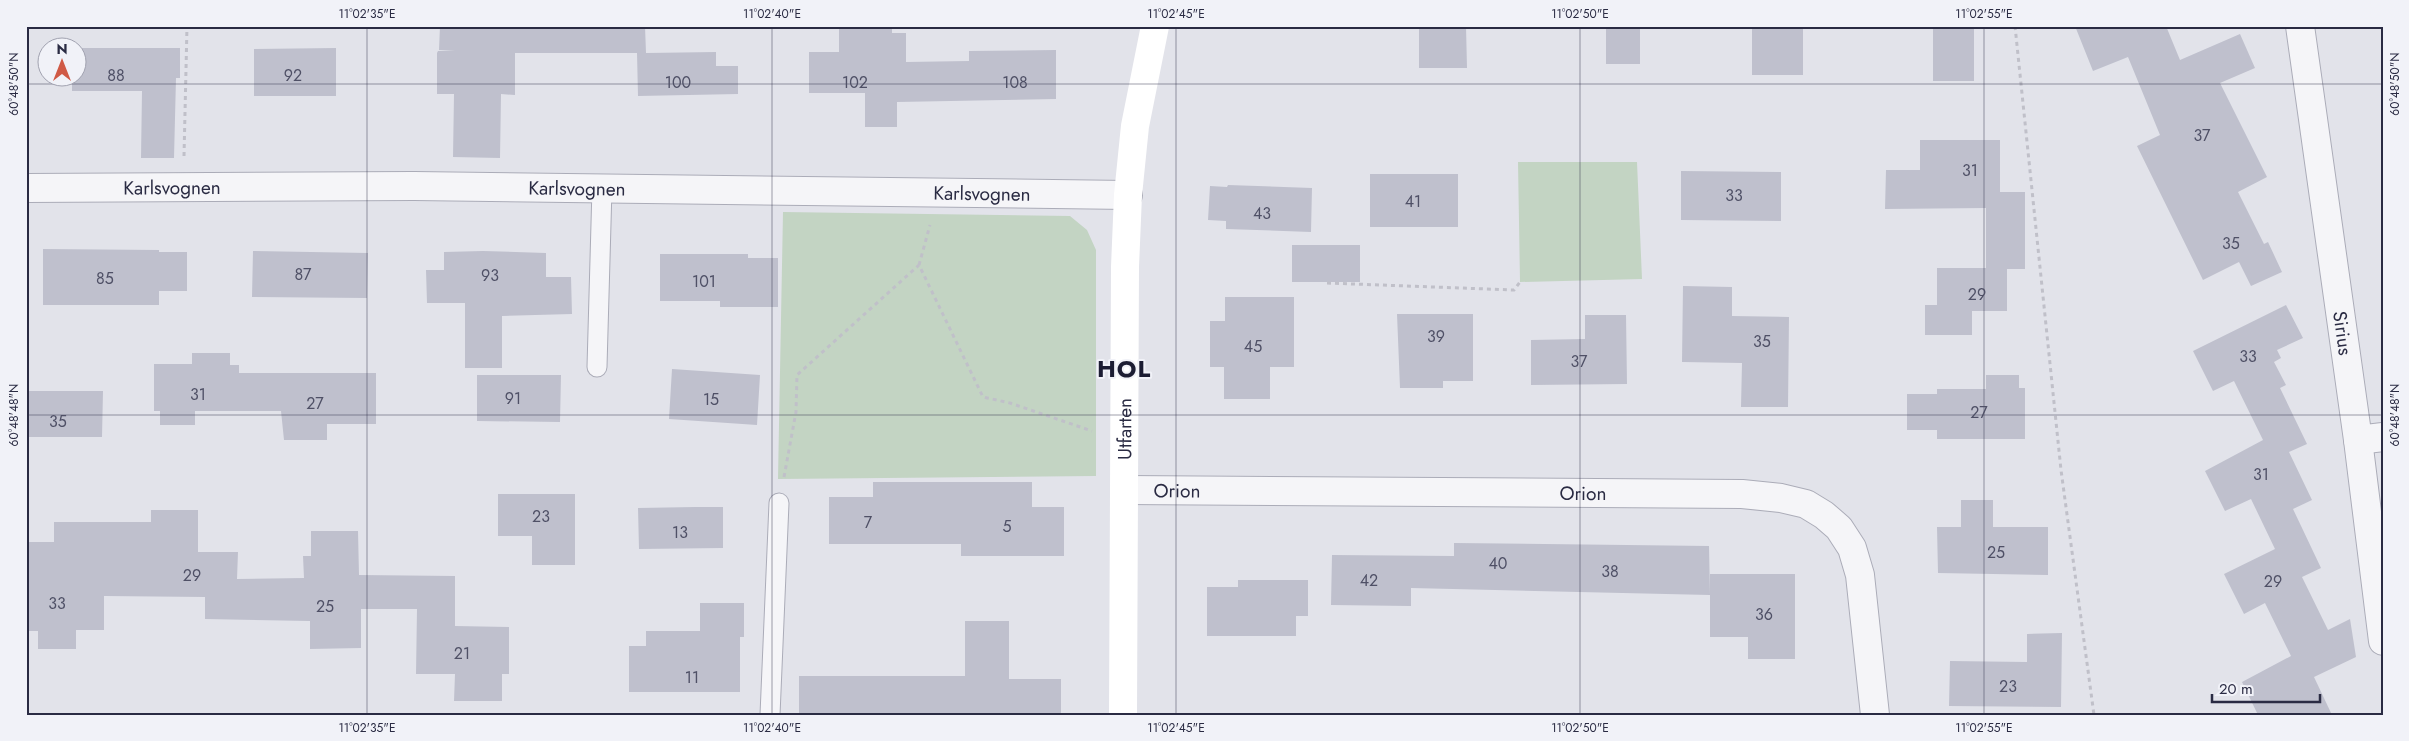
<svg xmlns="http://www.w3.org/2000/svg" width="2409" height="741" font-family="Jost,sans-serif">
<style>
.green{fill:#c3d4c3}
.building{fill:#bfc0cd}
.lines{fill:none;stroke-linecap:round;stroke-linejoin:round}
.lane-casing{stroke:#abacb8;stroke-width:21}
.street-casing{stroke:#abacb8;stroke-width:30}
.path{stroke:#c0c0c9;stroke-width:3;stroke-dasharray:4 4;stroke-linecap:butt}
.lane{stroke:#f5f5f8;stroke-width:19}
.street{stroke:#f5f5f8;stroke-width:28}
.secondary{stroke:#fff;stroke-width:28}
.ticks{fill:none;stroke:#2a2b43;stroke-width:1;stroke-opacity:0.45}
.labels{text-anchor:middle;stroke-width:4;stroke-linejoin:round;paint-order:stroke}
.number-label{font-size:16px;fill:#4f5066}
.street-label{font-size:19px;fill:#2a2b43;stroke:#f1f2f8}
.district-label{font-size:24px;font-weight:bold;letter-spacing:1px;fill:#1c1d33;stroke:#f1f2f8}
.neatline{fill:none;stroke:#2a2b43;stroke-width:2}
.ticks-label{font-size:12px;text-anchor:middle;fill:#2a2b43}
</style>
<rect width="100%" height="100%" fill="#e2e3ea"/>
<path class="green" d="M 1518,162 L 1637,162 L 1642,279 L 1520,282 Z
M 783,212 L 1070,216 L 1087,230 L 1096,250 L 1096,476 L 778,479 Z"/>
<path class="building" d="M 440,26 L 645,26 L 646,53 L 716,52 L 716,66 L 738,66 L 738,94 L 638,96 L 637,53 L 515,53 L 515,95 L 501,94 L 500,158 L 453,157 L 454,94 L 437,94 L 437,53 L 438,51 L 455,51 L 439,50 Z
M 839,26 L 892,26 L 892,33 L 906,33 L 906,62 L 969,61 L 969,51 L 1056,50 L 1056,99 L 897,102 L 897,127 L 865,127 L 865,93 L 809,93 L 809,52 L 839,52 Z
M 1419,26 L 1466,26 L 1467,68 L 1419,68 Z
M 1606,26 L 1640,26 L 1640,64 L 1606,64 Z
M 1752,26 L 1803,26 L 1803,75 L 1752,75 Z
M 1933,26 L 1974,26 L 1974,81 L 1933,81 Z
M 2075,26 L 2166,26 L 2180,60 L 2240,34 L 2255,68 L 2220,83 L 2267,177 L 2238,192 L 2264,244 L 2268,242 L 2282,272 L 2251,286 L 2239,262 L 2203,280 L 2137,146 L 2160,135 L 2128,57 L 2093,71 Z
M 78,48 L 180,48 L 180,78 L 176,78 L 174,158 L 141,158 L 142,91 L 72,91 L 72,78 L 56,78 L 78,78 Z
M 336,48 L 336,96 L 254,96 L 254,49 Z
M 1920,140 L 2000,140 L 2000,192 L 2025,192 L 2025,269 L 2007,269 L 2007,311 L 1972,311 L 1972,335 L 1925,335 L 1925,305 L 1937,305 L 1937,268 L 1986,268 L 1986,208 L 1885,209 L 1886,170 L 1920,170 Z
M 1681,171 L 1781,172 L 1781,221 L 1681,220 Z
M 1370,174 L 1458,174 L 1458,227 L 1370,227 Z
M 1228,185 L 1312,188 L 1311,232 L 1226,229 L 1226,221 L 1208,220 L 1210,186 L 1227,187 Z
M 1292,245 L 1360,245 L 1360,282 L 1292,282 Z
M 43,249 L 159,250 L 159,252 L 187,252 L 187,291 L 159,291 L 159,305 L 43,305 Z
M 253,251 L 368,253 L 367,298 L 252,297 Z
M 483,251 L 546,253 L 546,277 L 571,277 L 572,314 L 502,316 L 502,368 L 465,368 L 465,303 L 427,303 L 426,270 L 444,270 L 444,252 Z
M 660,254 L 748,254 L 748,258 L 778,258 L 778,307 L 720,307 L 720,301 L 660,301 Z
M 1683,286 L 1732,287 L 1732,316 L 1789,317 L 1788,407 L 1741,407 L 1742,363 L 1682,362 Z
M 1225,297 L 1294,297 L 1294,367 L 1270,367 L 1270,399 L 1224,399 L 1224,367 L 1210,367 L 1210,321 L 1225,321 Z
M 2286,305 L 2303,338 L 2277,350 L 2281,358 L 2274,362 L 2286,385 L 2280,388 L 2307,444 L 2289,452 L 2312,500 L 2293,509 L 2321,568 L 2302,577 L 2328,630 L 2350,619 L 2356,657 L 2314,677 L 2332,715 L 2258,715 L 2242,682 L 2291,656 L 2265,603 L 2244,614 L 2224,574 L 2275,549 L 2251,499 L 2225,511 L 2205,471 L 2263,440 L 2234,381 L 2213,391 L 2193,351 Z
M 1397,314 L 1473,314 L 1473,381 L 1443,381 L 1443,388 L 1400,388 Z
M 1585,315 L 1626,315 L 1627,384 L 1531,385 L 1531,340 L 1585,339 Z
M 192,353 L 230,353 L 230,365 L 239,365 L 239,373 L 376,373 L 376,424 L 327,424 L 327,440 L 284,440 L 281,411 L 195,411 L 195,425 L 160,425 L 160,411 L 154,411 L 154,364 L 192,364 Z
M 672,369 L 760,375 L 757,425 L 669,419 Z
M 477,375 L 561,375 L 560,422 L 477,421 Z
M 1986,375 L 2019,375 L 2019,388 L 2025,388 L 2025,439 L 1937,439 L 1937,430 L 1907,430 L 1907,394 L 1937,394 L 1937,389 L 1986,389 Z
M 26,391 L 103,391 L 102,437 L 26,437 Z
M 873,482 L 1032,482 L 1032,507 L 1064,507 L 1064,556 L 961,556 L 961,544 L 829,544 L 829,497 L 873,497 Z
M 498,494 L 575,494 L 575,565 L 532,565 L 532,536 L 498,536 Z
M 1961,500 L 1993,500 L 1993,527 L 2048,527 L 2048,575 L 1938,573 L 1937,527 L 1961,527 Z
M 695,507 L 723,507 L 723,548 L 639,549 L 638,508 Z
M 151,510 L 198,510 L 198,552 L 238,552 L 237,579 L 304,578 L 303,556 L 311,556 L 311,531 L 358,531 L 359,575 L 455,576 L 455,626 L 509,627 L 509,674 L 502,674 L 502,701 L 454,701 L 455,674 L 416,674 L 417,609 L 361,609 L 361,648 L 310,649 L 310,621 L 205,619 L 205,597 L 104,596 L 104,630 L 76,630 L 76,649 L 38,649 L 38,631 L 26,631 L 26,542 L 54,542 L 54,522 L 151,522 Z
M 1454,543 L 1709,546 L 1710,595 L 1411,588 L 1411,606 L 1331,605 L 1332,555 L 1454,556 Z
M 1710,574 L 1795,574 L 1795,659 L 1748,659 L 1748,637 L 1710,637 Z
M 1238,580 L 1308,580 L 1308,616 L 1296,616 L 1296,636 L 1207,636 L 1207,587 L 1238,587 Z
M 700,603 L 744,603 L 744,637 L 740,637 L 740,692 L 629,692 L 629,646 L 646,646 L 646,631 L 700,631 Z
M 965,621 L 1009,621 L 1009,679 L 1061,679 L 1061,715 L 799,715 L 799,676 L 965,676 Z
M 2062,633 L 2061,707 L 1949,706 L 1950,661 L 2027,662 L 2027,634 Z"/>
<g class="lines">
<defs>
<path id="lane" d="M 597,367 L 602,188
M 770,715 L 779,503"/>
<g id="street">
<path id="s1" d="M 2300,26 L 2358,440 L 2383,641"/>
<path id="s2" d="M 26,188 L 414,186 L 1128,195"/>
<path d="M 2358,440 L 2383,437"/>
<path id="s3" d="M 1125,490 L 1742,494 L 1781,498 L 1806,504 L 1824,515 L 1839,528 L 1852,548 L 1860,575 L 1875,715"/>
</g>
</defs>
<use href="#lane" class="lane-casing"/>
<use href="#street" class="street-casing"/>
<path class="path" d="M 2015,26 L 2061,470 L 2094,715
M 184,156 L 187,26
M 919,265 L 930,225
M 1327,283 L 1514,290 L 1520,282
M 784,477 L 796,412 L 797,375 L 919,265 L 983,397 L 1010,403 L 1092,431"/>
<use href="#lane" class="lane"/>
<use href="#street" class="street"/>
<path class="secondary" id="s4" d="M 1123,715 L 1125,267 L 1128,195 L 1135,126 L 1155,26"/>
</g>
<path class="ticks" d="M 367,26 L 367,715M 772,26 L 772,715M 1176,26 L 1176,715M 1580,26 L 1580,715M 1984,26 L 1984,715M 26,84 L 2383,84M 26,415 L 2383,415"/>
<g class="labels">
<g class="number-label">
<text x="116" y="81">88</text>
<text x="293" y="81">92</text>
<text x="678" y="88">100</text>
<text x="855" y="88">102</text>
<text x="1015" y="88">108</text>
<text x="2202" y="141">37</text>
<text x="1970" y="176">31</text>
<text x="1734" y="201">33</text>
<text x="1413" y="207">41</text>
<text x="1262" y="219">43</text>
<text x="2231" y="249">35</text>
<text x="303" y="280">87</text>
<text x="490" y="281">93</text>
<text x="105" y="284">85</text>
<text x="704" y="287">101</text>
<text x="1977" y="300">29</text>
<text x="1436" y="342">39</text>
<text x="1762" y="347">35</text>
<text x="1253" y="352">45</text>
<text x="2248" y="362">33</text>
<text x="1579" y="367">37</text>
<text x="198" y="400">31</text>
<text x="513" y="404">91</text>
<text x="711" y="405">15</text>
<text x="315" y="409">27</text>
<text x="1979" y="418">27</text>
<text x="58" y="427">35</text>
<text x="2261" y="480">31</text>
<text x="541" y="522">23</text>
<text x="868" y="528">7</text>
<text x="1007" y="532">5</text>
<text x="680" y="538">13</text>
<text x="1996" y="558">25</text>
<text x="1498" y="569">40</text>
<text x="1610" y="577">38</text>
<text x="192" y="581">29</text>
<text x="1369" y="586">42</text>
<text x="2273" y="587">29</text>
<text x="57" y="609">33</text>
<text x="325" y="612">25</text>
<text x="1764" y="620">36</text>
<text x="462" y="659">21</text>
<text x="692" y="683">11</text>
<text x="2008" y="692">23</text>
</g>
<g class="street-label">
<text dy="7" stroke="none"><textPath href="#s2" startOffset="146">Karlsvognen</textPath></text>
<text dy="7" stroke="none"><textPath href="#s2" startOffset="551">Karlsvognen</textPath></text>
<text dy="7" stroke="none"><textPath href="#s2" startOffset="956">Karlsvognen</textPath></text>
<text dy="7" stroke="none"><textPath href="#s1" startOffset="310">Sirius</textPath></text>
<text dy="7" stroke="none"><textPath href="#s4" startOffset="286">Utfarten</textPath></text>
<text dy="7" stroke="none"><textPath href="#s3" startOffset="52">Orion</textPath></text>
<text dy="7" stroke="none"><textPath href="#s3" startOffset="458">Orion</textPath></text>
</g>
<g class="district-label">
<text x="1124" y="377">HOL</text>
</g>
</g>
<rect width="2409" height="741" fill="none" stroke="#f1f2f8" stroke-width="55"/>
<g transform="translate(62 62)"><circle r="24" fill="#f1f2f8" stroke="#a1a2b0"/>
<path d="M0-4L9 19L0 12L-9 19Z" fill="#d05a46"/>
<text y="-8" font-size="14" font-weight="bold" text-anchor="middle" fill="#2a2b43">N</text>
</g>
<path d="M2212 694v8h108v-8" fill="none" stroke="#2a2b43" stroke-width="2.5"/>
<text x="2219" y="694" font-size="15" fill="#2a2b43" stroke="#f1f2f8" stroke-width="4" paint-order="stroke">20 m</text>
<rect x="28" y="28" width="2354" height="686" class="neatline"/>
<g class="ticks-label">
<text x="367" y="18">11°02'35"E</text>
<text x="772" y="18">11°02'40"E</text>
<text x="1176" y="18">11°02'45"E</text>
<text x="1580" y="18">11°02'50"E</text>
<text x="1984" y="18">11°02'55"E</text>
<text transform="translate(14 84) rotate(-90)" y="4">60°48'50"N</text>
<text transform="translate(2395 84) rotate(-90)" y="4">60°48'50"N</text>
<text transform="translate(14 415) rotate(-90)" y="4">60°48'48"N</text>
<text transform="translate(2395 415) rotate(-90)" y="4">60°48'48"N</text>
<text x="367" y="732">11°02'35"E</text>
<text x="772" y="732">11°02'40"E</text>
<text x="1176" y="732">11°02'45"E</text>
<text x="1580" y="732">11°02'50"E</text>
<text x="1984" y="732">11°02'55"E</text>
</g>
</svg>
